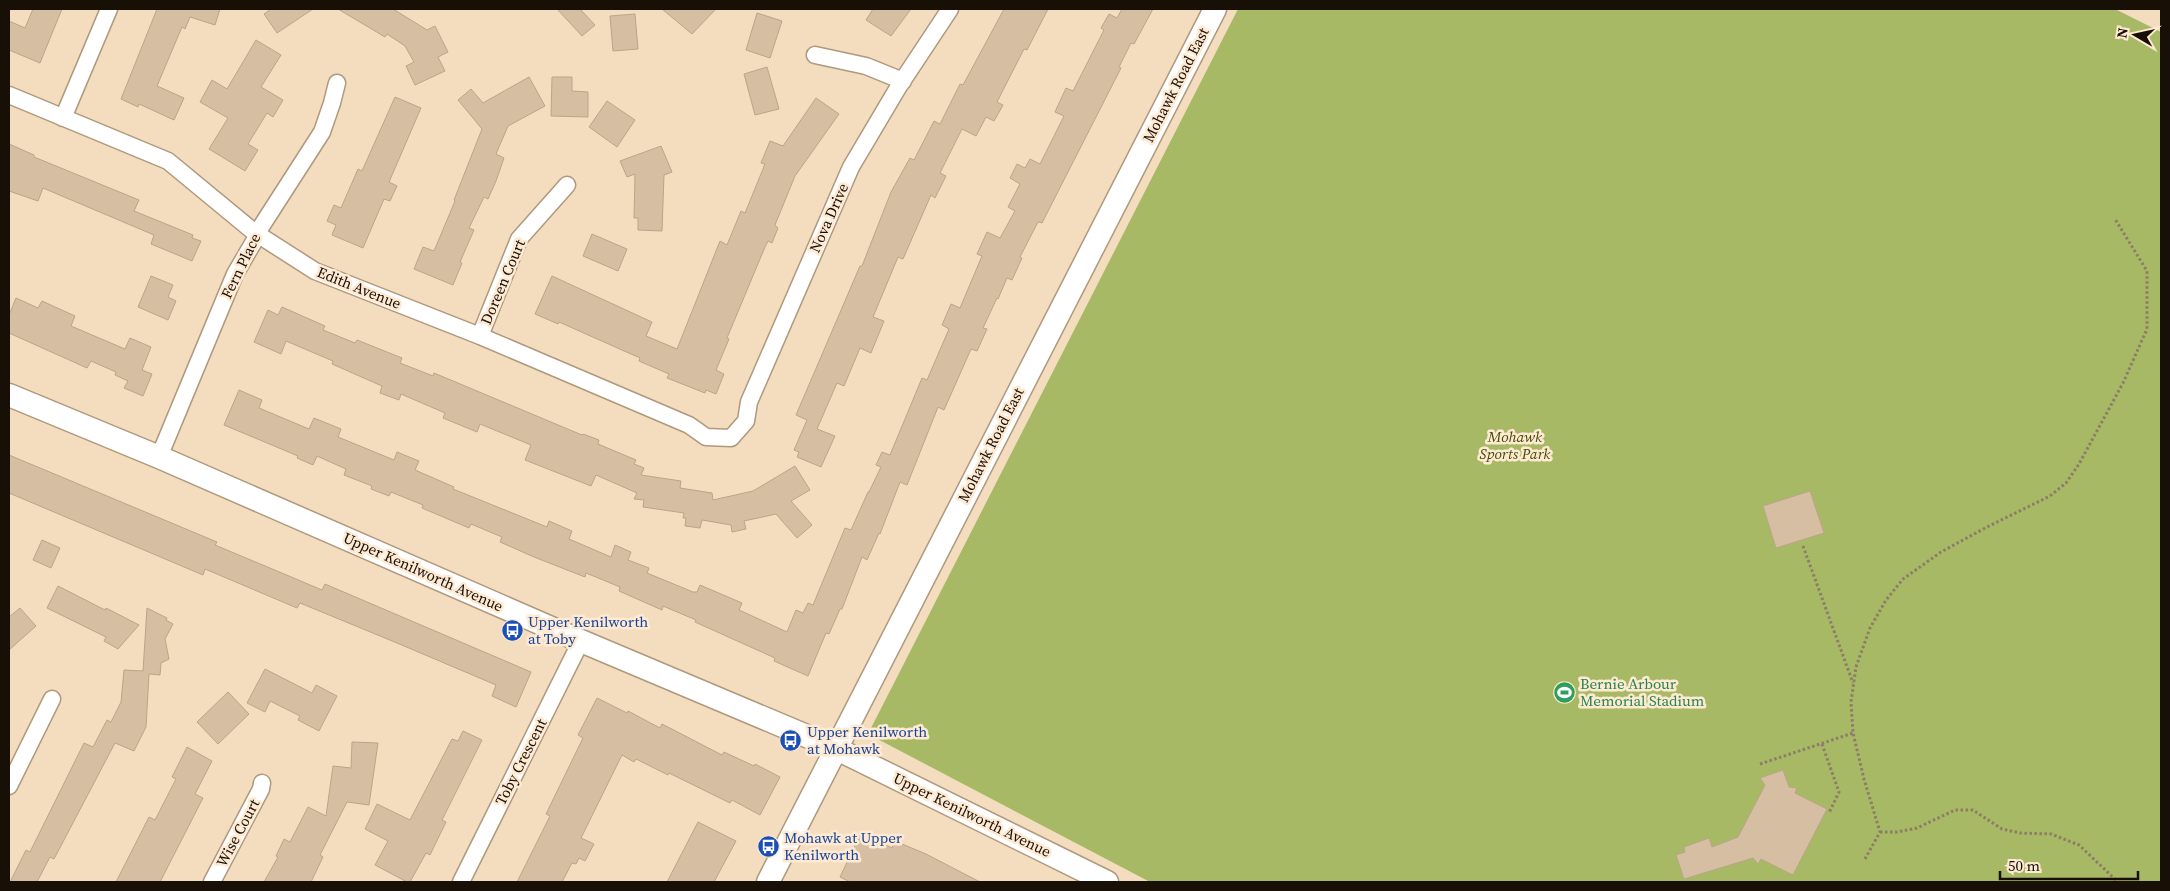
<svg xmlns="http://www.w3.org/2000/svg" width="2170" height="891" font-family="'Source Serif 4',serif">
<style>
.green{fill:#a8b965}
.building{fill:#d6bea2;stroke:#bba489}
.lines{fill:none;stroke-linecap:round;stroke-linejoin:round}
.street-casing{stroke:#af997d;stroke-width:19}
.secondary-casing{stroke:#af997d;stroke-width:25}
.path{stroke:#8c7c68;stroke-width:3;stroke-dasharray:2.5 2.5;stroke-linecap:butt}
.street{stroke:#fff;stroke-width:16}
.secondary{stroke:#fff;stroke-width:22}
.labels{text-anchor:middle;stroke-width:5;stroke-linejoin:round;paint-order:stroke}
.street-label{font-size:15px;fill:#181006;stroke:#feead3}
.park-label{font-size:15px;font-style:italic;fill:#434d07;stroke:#feead3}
.transit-label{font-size:15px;fill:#164399;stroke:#feead3;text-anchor:start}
.leisure-label{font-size:15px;fill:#27864d;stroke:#feead3;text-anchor:start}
</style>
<rect width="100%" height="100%" fill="#f4dcbf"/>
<path class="green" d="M 1238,9 L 2115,9 L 2161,32 L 2161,882 L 1150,882 L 868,734 Z"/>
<path class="building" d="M 33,9 L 62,9 L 40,63 L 9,50 L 9,21 L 25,28 Z
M 157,9 L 220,9 L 215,25 L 190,17 L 185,29 L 182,27 L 157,86 L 184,98 L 174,120 L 139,104 L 138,107 L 121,99 Z
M 271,9 L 313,9 L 277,33 L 264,14 Z
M 338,9 L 393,9 L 427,30 L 435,26 L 448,52 L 438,57 L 445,71 L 415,85 L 406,66 L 414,62 L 405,46 L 387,34 L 385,37 Z
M 557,9 L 580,9 L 595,25 L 582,36 Z
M 662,9 L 716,9 L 692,34 Z
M 873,9 L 911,9 L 891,36 L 866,20 Z
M 1004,9 L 1048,9 L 1027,50 L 1024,49 L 997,102 L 1003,105 L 994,121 L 986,117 L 976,136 L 962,129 L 940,173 L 946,176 L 935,198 L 931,195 L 903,259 L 898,257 L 873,317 L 884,321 L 871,353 L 860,348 L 844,386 L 837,383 L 817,429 L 835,436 L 821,467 L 797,457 L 799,452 L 794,450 L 807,420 L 796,415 L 860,266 L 862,266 L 891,192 L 910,158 L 914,160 L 934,121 L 940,124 L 960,84 L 963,85 Z
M 1122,9 L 1153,9 L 1134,44 L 1131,43 L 1119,67 L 1121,68 L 1042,223 L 1038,222 L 1020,257 L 1022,258 L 1012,280 L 1007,278 L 998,299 L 997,298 L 983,328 L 987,329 L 977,351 L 971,349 L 944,410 L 938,407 L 907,485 L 900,482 L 880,534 L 879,533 L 867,560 L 862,557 L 842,609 L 840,609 L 829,634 L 826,633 L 808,676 L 774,661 L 775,658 L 695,622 L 696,620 L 663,606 L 662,610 L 619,591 L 620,587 L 586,573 L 585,577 L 534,557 L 500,542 L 502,537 L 471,524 L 469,528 L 422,508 L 423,505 L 391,492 L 389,496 L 371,489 L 372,486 L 344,475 L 346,469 L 317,456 L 313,465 L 297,458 L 298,456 L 224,425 L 239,390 L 262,400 L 259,408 L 309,429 L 314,418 L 341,429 L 338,437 L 394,460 L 397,452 L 419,461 L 415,470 L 454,487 L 453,489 L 547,527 L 549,521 L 572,531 L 569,539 L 611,557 L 615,545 L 631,552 L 628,560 L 649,568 L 647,573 L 693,592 L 697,592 L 700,585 L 742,603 L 739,610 L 787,632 L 796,610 L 803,613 L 808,603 L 813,605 L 845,528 L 851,530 L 868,492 L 869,492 L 881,467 L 876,465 L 882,452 L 890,455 L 922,378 L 927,380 L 949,329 L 942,325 L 951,304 L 960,308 L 982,256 L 977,254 L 987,232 L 1000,238 L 1015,211 L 1008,207 L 1020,184 L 1010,178 L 1017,164 L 1025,168 L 1030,159 L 1040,164 L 1064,116 L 1055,112 L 1066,88 L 1073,91 L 1104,30 L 1101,28 L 1109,14 L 1117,18 Z
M 757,13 L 782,21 L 770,58 L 746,50 Z
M 635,14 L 638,49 L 613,51 L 610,16 Z
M 256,40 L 281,55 L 261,87 L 283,100 L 273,117 L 267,113 L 248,144 L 258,150 L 245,171 L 209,149 L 228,118 L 200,102 L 212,80 L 227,89 Z
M 767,67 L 779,109 L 755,115 L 744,74 Z
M 529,77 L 545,106 L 508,126 L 496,154 L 504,158 L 496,181 L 488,199 L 484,197 L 469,228 L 474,230 L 460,262 L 462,263 L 453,285 L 414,269 L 423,247 L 434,251 L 455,201 L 454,200 L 482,129 L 458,100 L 471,89 L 483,103 Z
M 552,77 L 572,77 L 572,91 L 588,92 L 588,117 L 551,116 Z
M 395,97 L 421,108 L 389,182 L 397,186 L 390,201 L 384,199 L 363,248 L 332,235 L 336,225 L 327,221 L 334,205 L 341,208 L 358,169 L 362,171 Z
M 816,98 L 839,114 L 795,176 L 775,225 L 778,228 L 772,243 L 768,241 L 765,247 L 727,338 L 729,339 L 716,370 L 724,374 L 716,394 L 706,390 L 705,393 L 667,378 L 669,374 L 639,361 L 640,358 L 559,322 L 558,324 L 535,314 L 552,276 L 652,322 L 646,336 L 677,349 L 720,241 L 727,245 L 741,211 L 745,213 L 765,164 L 761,163 L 770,141 L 783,146 Z
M 607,101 L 635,120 L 617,147 L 589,127 Z
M 9,144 L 34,155 L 34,157 L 139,200 L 134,211 L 193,235 L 192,238 L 201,241 L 192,261 L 151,244 L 154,235 L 43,188 L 38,201 L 9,191 Z
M 661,146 L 672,172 L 664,175 L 662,231 L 638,230 L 638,218 L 634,218 L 635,174 L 627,177 L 620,161 Z
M 592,234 L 627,249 L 618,271 L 583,256 Z
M 151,276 L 173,285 L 168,297 L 176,301 L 168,320 L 138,307 Z
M 16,298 L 38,308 L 42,301 L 75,316 L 71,326 L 125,349 L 130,338 L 151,347 L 142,370 L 152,374 L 143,396 L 124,388 L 128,381 L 115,375 L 116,372 L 91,361 L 87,368 L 9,333 L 9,315 Z
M 282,307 L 325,326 L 323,330 L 355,343 L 357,340 L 402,358 L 400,363 L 433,376 L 434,373 L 582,435 L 583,434 L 599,440 L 598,444 L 636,460 L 634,464 L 644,468 L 641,475 L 681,481 L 680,488 L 712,493 L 713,500 L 753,491 L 795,466 L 810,490 L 791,501 L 812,525 L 797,538 L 776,514 L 744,521 L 746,529 L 732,532 L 731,525 L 702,520 L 700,528 L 685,526 L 686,518 L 683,518 L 684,513 L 643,507 L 644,500 L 634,499 L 637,493 L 596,475 L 591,486 L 525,460 L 531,445 L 480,424 L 477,432 L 443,418 L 445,413 L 401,394 L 399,400 L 380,393 L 382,386 L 332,364 L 333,361 L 286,341 L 281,354 L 254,342 L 268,310 L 278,315 Z
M 9,455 L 217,542 L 215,545 L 277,571 L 322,590 L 325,584 L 531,672 L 516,707 L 492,696 L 496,685 L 397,643 L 300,603 L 297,608 L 205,569 L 203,575 L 9,493 Z
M 1810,491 L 1824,533 L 1776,548 L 1763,506 Z
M 42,540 L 60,548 L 51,568 L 33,560 Z
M 58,586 L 105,610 L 106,608 L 139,625 L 118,649 L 104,641 L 106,637 L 47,608 Z
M 20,608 L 36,626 L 9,650 L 9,617 Z
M 147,608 L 167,618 L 166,620 L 173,624 L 165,639 L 169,659 L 161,663 L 160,675 L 149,674 L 146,727 L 134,751 L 115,743 L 54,859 L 50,857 L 37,882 L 10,882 L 26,850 L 30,852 L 84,743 L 93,747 L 107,720 L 111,722 L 121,702 L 124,670 L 143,671 Z
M 265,669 L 312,693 L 316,685 L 337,696 L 319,731 L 298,720 L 300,716 L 270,701 L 265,712 L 247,703 Z
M 228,692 L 249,714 L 218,744 L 197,722 Z
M 597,698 L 627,713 L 628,711 L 660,728 L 662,724 L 722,755 L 724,752 L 754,766 L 755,764 L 780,777 L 760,815 L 732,800 L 730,803 L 669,773 L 668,775 L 636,759 L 634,762 L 622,755 L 581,838 L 594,844 L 585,861 L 579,858 L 576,864 L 572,863 L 562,882 L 517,882 L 550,816 L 546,814 L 583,738 L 578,735 Z
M 463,731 L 482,740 L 442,820 L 446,822 L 430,855 L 426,853 L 410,882 L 407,882 L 375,865 L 388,841 L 365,829 L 377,804 L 410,820 L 452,739 L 458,741 Z
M 352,742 L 378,743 L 369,805 L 347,802 L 320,855 L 323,857 L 311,882 L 264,882 L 278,857 L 276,856 L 284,839 L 290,842 L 308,807 L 326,816 L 333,766 L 351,768 Z
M 187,747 L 212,761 L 195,794 L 203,798 L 160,882 L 116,882 L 149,817 L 155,820 L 176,779 L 172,777 Z
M 1783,770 L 1789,787 L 1797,788 L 1795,793 L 1827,809 L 1793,875 L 1761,859 L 1758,864 L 1753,858 L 1684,879 L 1676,855 L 1685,852 L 1684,847 L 1709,838 L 1712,847 L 1738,837 L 1765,785 L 1760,778 Z
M 698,822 L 736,841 L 714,882 L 667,882 Z
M 861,833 L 892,848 L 895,841 L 926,854 L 980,882 L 850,882 L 840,877 Z"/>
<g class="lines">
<defs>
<path id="street" d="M 815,55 L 866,66 L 903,81
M 9,95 L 168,161 L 254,232 L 315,271 L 480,336 L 689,425 L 706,437 L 731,438 L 746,421 L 749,402 L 851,167 L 899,86 L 950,9
M 63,118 L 109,9
M 480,336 L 519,239 L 567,185
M 159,457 L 235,274 L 256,238 L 257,233 L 322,132 L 332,103 L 337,83
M 9,786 L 52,699
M 212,882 L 261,789 L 262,783
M 461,882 L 581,641"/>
<path id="secondary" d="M 9,395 L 159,457 L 581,641 L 835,748 L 1107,882
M 768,882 L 1215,9"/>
</defs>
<use href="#street" class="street-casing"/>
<use href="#secondary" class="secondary-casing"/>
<path class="path" d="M 1803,546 L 1853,683
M 1822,744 L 1839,792 L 1829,813
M 1760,764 L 1853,733
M 1880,832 L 1897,832 L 1917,828 L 1955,810 L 1973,810 L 2002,829 L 2020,833 L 2051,834 L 2079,845 L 2118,882
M 1865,859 L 1880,832 L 1864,779 L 1853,733 L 1851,702 L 1856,667 L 1870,628 L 1886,600 L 1903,579 L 1941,552 L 1987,527 L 2050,496 L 2066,483 L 2079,464 L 2123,383 L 2147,329 L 2147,271 L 2115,219"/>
<use href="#street" class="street"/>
<use href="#secondary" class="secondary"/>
</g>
<defs>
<symbol id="bus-disc" viewBox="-11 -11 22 22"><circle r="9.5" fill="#1a4fb4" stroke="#feead3"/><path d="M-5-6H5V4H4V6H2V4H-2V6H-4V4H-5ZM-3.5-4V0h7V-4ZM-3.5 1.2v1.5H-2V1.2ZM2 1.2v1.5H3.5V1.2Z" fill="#fff"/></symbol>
<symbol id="stadium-disc" viewBox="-11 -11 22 22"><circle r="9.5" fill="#2e9e5b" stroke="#feead3"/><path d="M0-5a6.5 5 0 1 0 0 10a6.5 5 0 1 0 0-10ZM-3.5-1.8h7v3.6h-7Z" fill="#fff"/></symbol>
</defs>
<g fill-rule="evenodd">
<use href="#bus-disc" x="500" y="618" width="25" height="25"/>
<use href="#stadium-disc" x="1552" y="680" width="25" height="25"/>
<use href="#bus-disc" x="778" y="728" width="25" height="25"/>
<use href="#bus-disc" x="756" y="834" width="25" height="25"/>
</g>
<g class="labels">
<g class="street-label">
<text transform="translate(1176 85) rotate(-63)" y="5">Mohawk Road East</text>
<text transform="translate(829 218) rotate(-66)" y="5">Nova Drive</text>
<text transform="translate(241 266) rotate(-64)" y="5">Fern Place</text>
<text transform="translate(503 282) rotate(-67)" y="5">Doreen Court</text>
<text transform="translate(359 288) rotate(22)" y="5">Edith Avenue</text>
<text transform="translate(991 445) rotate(-63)" y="5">Mohawk Road East</text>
<text transform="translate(423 572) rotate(24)" y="5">Upper Kenilworth Avenue</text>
<text transform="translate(521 762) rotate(-63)" y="5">Toby Crescent</text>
<text transform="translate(972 815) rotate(26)" y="5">Upper Kenilworth Avenue</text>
<text transform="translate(238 833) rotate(-62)" y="5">Wise Court</text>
</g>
<g class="park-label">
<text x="1515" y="442">Mohawk<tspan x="1515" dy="17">Sports Park</tspan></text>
</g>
<g class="transit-label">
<text x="528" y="627">Upper Kenilworth<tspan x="528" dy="17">at Toby</tspan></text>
<text x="807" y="737">Upper Kenilworth<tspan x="807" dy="17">at Mohawk</tspan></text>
<text x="784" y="843">Mohawk at Upper<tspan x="784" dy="17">Kenilworth</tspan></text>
</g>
<g class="leisure-label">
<text x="1580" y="689">Bernie Arbour<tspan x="1580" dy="17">Memorial Stadium</tspan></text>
</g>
</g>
<rect width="2170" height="891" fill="none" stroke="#181006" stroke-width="20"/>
<g transform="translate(2135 35) rotate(279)" stroke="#feead3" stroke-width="4" paint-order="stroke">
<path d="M0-4L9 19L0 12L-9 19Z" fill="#181006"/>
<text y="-8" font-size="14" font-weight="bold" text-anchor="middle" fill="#181006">N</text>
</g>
<path d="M2000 871v8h138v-8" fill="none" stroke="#181006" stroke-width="2.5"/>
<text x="2008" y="871" font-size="15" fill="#181006" stroke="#feead3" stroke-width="4" paint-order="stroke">50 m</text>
</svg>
